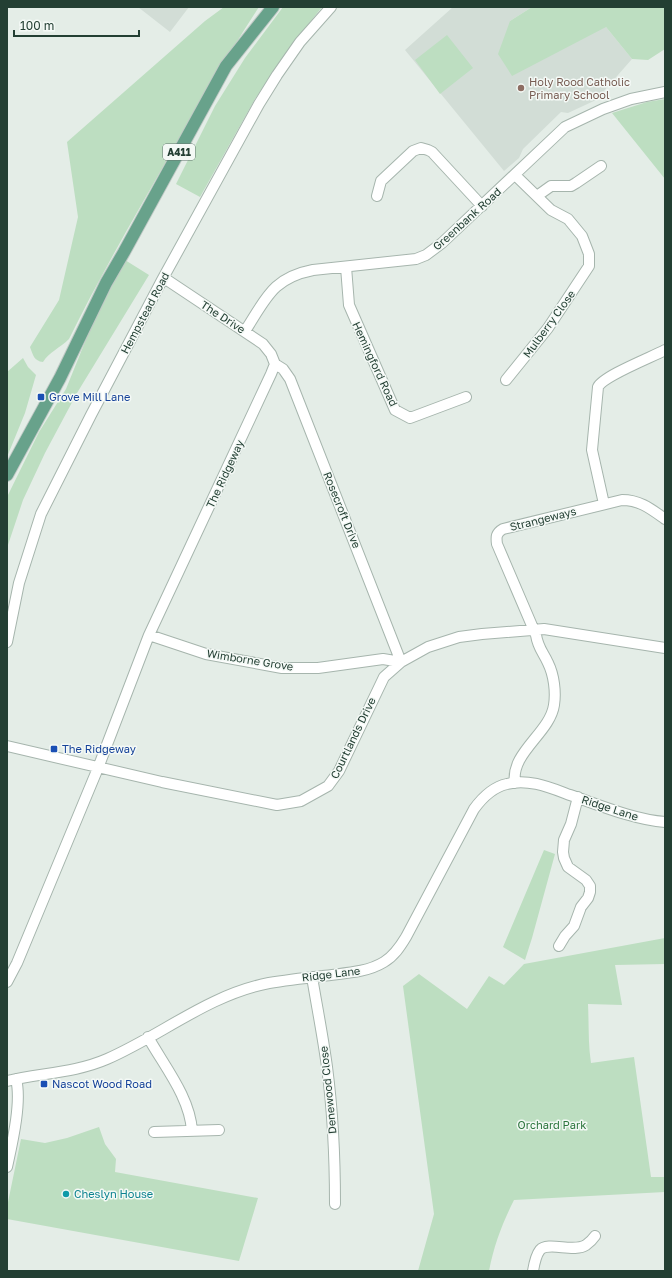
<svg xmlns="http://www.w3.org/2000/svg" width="672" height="1278" font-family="'Golos Text',sans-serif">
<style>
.built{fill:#d2ddd6}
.green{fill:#bddec1}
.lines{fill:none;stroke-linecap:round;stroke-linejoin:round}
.minor-casing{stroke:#a6b5ad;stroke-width:12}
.major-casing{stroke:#c1c9c6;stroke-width:14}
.minor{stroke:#fff;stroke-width:10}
.major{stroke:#68a28b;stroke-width:12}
.education-dot{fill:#8d6e63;stroke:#f4f9f6;stroke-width:1.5}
.transit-dot{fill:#1a4fb4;stroke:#f4f9f6;stroke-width:1.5}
.culture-dot{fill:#0f9aa8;stroke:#f4f9f6;stroke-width:1.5}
.labels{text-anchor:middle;stroke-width:3;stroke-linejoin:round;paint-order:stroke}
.shield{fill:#f4f9f6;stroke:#62776e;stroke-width:1}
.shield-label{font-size:10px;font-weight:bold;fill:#233f33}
.education-label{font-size:11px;fill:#785e54;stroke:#f4f9f6;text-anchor:start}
.street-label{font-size:11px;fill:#233f33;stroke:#f4f9f6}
.transit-label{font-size:11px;fill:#164399;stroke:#f4f9f6;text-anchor:start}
.park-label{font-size:11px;fill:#2d763e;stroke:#f4f9f6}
.culture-label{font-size:11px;fill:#0d838f;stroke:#f4f9f6;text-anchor:start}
</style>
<rect width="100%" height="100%" fill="#e4ede7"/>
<path class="built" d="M 138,7 L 189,7 L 170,32 Z
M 453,7 L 532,7 L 510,21 L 606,27 L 632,59 L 596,100 L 568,113 L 561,112 L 523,149 L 519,158 L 504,171 L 405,50 Z"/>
<path class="green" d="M 224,7 L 259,7 C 228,54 200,104 171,153 C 136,214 100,276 69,339 C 60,348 49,352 43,362 C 34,361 33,355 30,347 L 59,300 L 78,217 L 67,142 L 205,21 Z
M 283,7 L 322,7 L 299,36 L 255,99 L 200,197 L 176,184 L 215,106 L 245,58 Z
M 532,7 L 665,7 L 665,49 L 648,60 L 632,59 L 606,27 L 512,76 L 498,54 L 510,21 Z
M 447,35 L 473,68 L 440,94 L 415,60 Z
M 665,99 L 665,179 L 612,113 L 647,102 Z
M 125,260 L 149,275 L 77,393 L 45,453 L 23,500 L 7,548 L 7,497 L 39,432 L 66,389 L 89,332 Z
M 23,358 L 28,367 L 36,375 L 25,413 L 7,457 L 7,372 Z
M 544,850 L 555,854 L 532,938 L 525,960 L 503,947 Z
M 665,938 L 665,964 L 615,965 L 622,1005 L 588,1004 C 589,1024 588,1043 591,1063 L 634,1057 L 651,1177 L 665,1177 L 665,1192 L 514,1200 C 502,1224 494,1245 489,1271 L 418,1271 L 434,1214 L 403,986 L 419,974 L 467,1009 L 489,976 L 504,985 L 524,964 Z
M 99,1127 L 105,1144 L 116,1159 L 115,1172 L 258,1198 L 239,1261 L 7,1219 L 7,1207 L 21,1139 L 45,1143 L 67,1138 Z"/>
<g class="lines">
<defs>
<path id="minor" d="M 377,196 L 381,181 L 413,151 L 421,148 L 428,150 L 432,152 L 482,206
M 537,196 L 551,186 L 571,186 L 576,183 L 601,166
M 346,267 L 349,305 L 395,410 L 410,418 L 466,397
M 164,278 L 263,344 L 271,354 L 275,364
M 245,331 C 266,299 272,278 313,270 L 416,259 L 426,255 L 442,243 L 565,127 L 603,109 L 631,99 L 665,92
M 506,380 L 548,328 L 589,266 L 589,254 L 582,236 L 568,219 L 551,210 L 515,175
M 604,504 L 592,450 L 598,387 C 603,376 652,357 665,350
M 149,635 L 206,654 L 282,668 L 318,668 L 383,659 L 401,662 L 290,379 L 283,369 L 275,364
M 7,642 L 19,583 L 41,514 L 91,415 L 162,280 L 259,104 L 277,75 L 300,42 L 331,7
M 7,746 L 162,782 L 277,805 L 301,801 L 328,786 L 339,771 L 384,677 L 401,662 L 428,647 L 459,637 L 482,634 L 544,629 L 665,648
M 515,783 C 510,753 550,733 554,705 C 556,692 554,675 548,663 C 543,652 538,648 536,635 L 497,544 C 496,537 496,533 503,529 L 622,500 C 640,500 651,509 665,519
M 559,946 L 565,936 L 574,926 L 581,907 L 588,898 L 590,892 L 590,886 L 586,880 L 568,867 L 564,858 L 563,852 L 564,840 L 571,824 L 578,797
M 312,977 C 317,1007 323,1037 327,1067 C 333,1113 335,1158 335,1204
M 7,982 L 17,963 L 98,768 L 149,635 L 271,374 L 275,364
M 148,1037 C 164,1066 190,1097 192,1131
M 7,1081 C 40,1073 75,1073 107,1059 C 162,1035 208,995 269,983 C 287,980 305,978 323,976 C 344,973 366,973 384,962 C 394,956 400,947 406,937 L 474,809 C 482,798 493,787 507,784 C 528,778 551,788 570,795 C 599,805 635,820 665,822
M 154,1132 L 219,1130
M 7,1167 C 12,1144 22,1102 16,1079
M 533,1271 C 534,1265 536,1255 540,1250 C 548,1241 574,1253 586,1245 C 590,1242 593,1239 595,1236"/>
<path id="major" d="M 7,475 L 60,378 L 106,283 L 124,252 L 226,66 L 273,7"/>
</defs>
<use href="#minor" class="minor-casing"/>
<use href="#major" class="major-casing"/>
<use href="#minor" class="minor"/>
<use href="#major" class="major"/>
</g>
<circle class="education-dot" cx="521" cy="88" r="4"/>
<g class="transit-dot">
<rect x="37" y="393" width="8" height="8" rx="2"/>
<rect x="50" y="745" width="8" height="8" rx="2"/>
<rect x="40" y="1080" width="8" height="8" rx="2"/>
</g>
<circle class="culture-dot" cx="66" cy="1194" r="4"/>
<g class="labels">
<rect class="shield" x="163" y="144" width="32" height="16" rx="3"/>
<g class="shield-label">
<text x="179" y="156">A411</text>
</g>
<g class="education-label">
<text x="529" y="86">Holy Rood Catholic<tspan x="529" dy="13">Primary School</tspan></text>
</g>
<g class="street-label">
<text transform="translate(467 219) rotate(-42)" y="4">Greenbank Road</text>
<text transform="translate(145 313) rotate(-62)" y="4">Hempstead Road</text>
<text transform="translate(223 317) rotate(33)" y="4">The Drive</text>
<text transform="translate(549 324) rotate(-54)" y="4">Mulberry Close</text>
<text transform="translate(375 364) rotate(65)" y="4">Hemingford Road</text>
<text transform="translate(225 474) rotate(-65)" y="4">The Ridgeway</text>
<text transform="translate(342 510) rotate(68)" y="4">Rosecroft Drive</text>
<text transform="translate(543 519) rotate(-14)" y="4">Strangeways</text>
<text transform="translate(250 660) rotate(9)" y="4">Wimborne Grove</text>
<text transform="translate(353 738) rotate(-64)" y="4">Courtlands Drive</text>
<text transform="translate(610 808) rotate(18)" y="4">Ridge Lane</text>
<text transform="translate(331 974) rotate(-7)" y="4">Ridge Lane</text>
<text transform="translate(328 1090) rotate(-96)" y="4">Denewood Close</text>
</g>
<g class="transit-label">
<text x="49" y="401">Grove Mill Lane</text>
<text x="62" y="753">The Ridgeway</text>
<text x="52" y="1088">Nascot Wood Road</text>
</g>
<g class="park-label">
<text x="552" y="1129">Orchard Park</text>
</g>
<g class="culture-label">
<text x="74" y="1198">Cheslyn House</text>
</g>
</g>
<rect width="672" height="1278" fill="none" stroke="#233f33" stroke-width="16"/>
<path d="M14 30v6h125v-6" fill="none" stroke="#233f33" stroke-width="2"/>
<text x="20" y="30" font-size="12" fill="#233f33" stroke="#f4f9f6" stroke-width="3" paint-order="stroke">100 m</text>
</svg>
